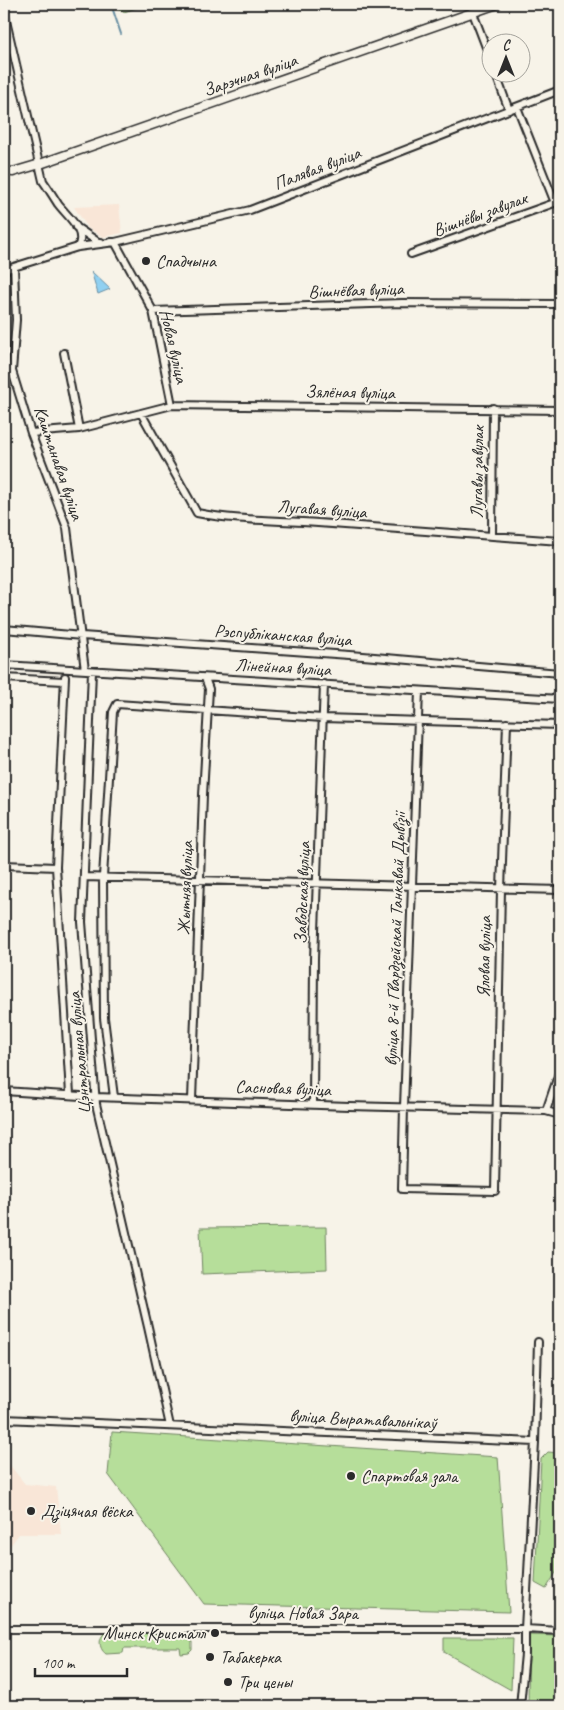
<svg xmlns="http://www.w3.org/2000/svg" width="564" height="1710" font-family="Caveat,sans-serif">
<style>
.built{fill:#f9e6d7}
.green{fill:#b6de9a;stroke:#708462}
.water{fill:#90d0f1;stroke:#688ea2}
.lines{fill:none;stroke-linecap:round;stroke-linejoin:round}
.stream{stroke:#688ea2;stroke-width:2}
.minor-casing{stroke:#2b2b2b;stroke-width:10}
.major-casing{stroke:#2b2b2b;stroke-width:11}
.minor{stroke:#f7f3e8;stroke-width:6}
.major{stroke:#f7f3e8;stroke-width:8}
.poi-dot{fill:#2b2b2b;stroke:#f7f3e8;stroke-width:2}
.labels{text-anchor:middle;stroke-width:4;stroke-linejoin:round;paint-order:stroke}
.street-label{font-size:18px;fill:#2b2b2b;stroke:#f7f3e8}
.poi-label{font-size:18px;fill:#2b2b2b;stroke:#f7f3e8;text-anchor:start}
</style>
<rect width="100%" height="100%" fill="#f7f3e8"/>
<filter id="ink" filterUnits="userSpaceOnUse"><feTurbulence type="fractalNoise" baseFrequency=".02" numOctaves="2"/><feDisplacementMap in="SourceGraphic" scale="10" xChannelSelector="R" yChannelSelector="G"/><feConvolveMatrix kernelMatrix="1 2 1 2 8 2 1 2 1" color-interpolation-filters="sRGB"/></filter>
<g filter="url(#ink)">
<path class="built" d="M 119,205 L 122,233 L 103,237 L 88,228 L 74,207 Z
M 4,1458 L 25,1484 L 56,1487 L 61,1534 L 19,1534 L 4,1554 L 4,1599 Z"/>
<path class="green" d="M 105,4 L 149,4 L 124,12 Z
M 326,1227 L 327,1269 L 202,1274 L 200,1228 Z
M 560,1252 L 560,1293 L 555,1293 Z
M 112,1432 L 498,1457 L 509,1612 L 204,1604 L 108,1474 Z
M 548,1452 L 560,1453 L 560,1566 L 546,1589 L 535,1583 L 541,1459 Z
M 107,1632 L 181,1633 L 192,1642 L 192,1650 L 189,1653 L 181,1654 L 180,1648 L 124,1648 L 123,1653 L 106,1654 C 98,1648 98,1636 107,1632 Z
M 529,1635 L 560,1636 L 560,1706 L 528,1704 Z
M 444,1638 L 513,1638 L 511,1690 L 444,1652 Z"/>
<path class="water" d="M 91,271 L 110,289 L 98,294 Z"/>
<g class="lines">
<path class="stream" d="M 111,4 L 121,34"/>
<defs>
<path id="minor" d="M 4,12 L 43,181 C 48,188 53,196 58,204 C 67,216 87,231 78,247
M 473,13 L 492,63
M 495,72 L 509,110
M 517,107 L 555,203
M 76,227 L 98,242 L 101,242
M 111,242 L 115,242 L 153,311 L 172,405
M 411,254 L 560,201
M 14,267 L 16,320 L 12,371 L 31,433 L 67,528 L 85,670
M 4,270 L 78,247 L 115,242 L 250,210 L 560,90
M 153,311 L 402,303 L 560,304
M 64,353 L 79,429
M 141,413 L 197,513 C 237,521 278,520 318,523 C 399,529 480,535 560,541
M 31,433 L 79,429 L 172,405 L 560,410
M 492,536 L 493,408
M 4,629 L 82,636 L 363,656 L 560,673
M 4,665 L 560,699
M 92,671 L 82,922 L 96,1104 L 148,1327 L 170,1426
M 65,677 L 56,867 L 70,1094
M 4,678 L 64,681
M 419,691 L 404,1107 L 402,1189 L 495,1191 L 501,889 L 507,723
M 4,865 L 56,867
M 84,877 L 560,890
M 4,1091 L 96,1097 L 349,1106 L 546,1111 L 560,1115
M 114,1097 L 104,1018 L 103,877 L 113,712 L 117,704 L 323,718 L 560,725
M 192,1100 L 203,795 L 209,689 L 205,678
M 313,1104 L 314,959 L 324,684
M 546,1111 L 560,1070
M 538,1342 L 535,1442 L 525,1629 L 560,1631
M 4,1419 L 535,1442
M 4,1629 L 525,1629 L 525,1654 L 520,1706"/>
<path id="major" d="M 4,171 L 13,172 L 40,164 L 497,4"/>
</defs>
<use href="#minor" class="minor-casing"/>
<use href="#major" class="major-casing"/>
<use href="#minor" class="minor"/>
<use href="#major" class="major"/>
</g>
</g>
<g class="poi-dot">
<circle cx="146" cy="261" r="5"/>
<circle cx="351" cy="1476" r="5"/>
<circle cx="31" cy="1511" r="5"/>
<circle cx="215" cy="1633" r="5"/>
<circle cx="210" cy="1657" r="5"/>
<circle cx="228" cy="1682" r="5"/>
</g>
<g class="labels">
<g class="street-label">
<text transform="translate(250 75) rotate(-19)" y="6">Зарэчная вуліца</text>
<text transform="translate(317 168) rotate(-21)" y="6">Палявая вуліца</text>
<text transform="translate(480 214) rotate(-20)" y="6">Вішнёвы завулак</text>
<text transform="translate(356 290) rotate(-2)" y="6">Вішнёвая вуліца</text>
<text transform="translate(174 346) rotate(77)" y="6">Новая вуліца</text>
<text transform="translate(350 392) rotate(1)" y="6">Зялёная вуліца</text>
<text transform="translate(59 463) rotate(71)" y="6">Каштанавая вуліца</text>
<text transform="translate(477 472) rotate(-89)" y="6">Лугавы завулак</text>
<text transform="translate(322 509) rotate(4)" y="6">Лугавая вуліца</text>
<text transform="translate(283 635) rotate(4)" y="6">Рэспубліканская вуліца</text>
<text transform="translate(283 667) rotate(3)" y="6">Лінейная вуліца</text>
<text transform="translate(185 888) rotate(-88)" y="6">Жытняя вуліца</text>
<text transform="translate(302 893) rotate(-88)" y="6">Заводская вуліца</text>
<text transform="translate(395 939) rotate(-88)" y="6">вуліца 8-й Гвардзейскай Танкавай Дывізіі</text>
<text transform="translate(484 957) rotate(-89)" y="6">Яловая вуліца</text>
<text transform="translate(79 1053) rotate(-95)" y="6">Цэнтральная вуліца</text>
<text transform="translate(283 1088) rotate(2)" y="6">Сасновая вуліца</text>
<text transform="translate(363 1419) rotate(3)" y="6">вуліца Выратавальнікаў</text>
<text x="303" y="1619">вуліца Новая Зара</text>
</g>
<g class="poi-label">
<text x="156" y="267">Спадчына</text>
<text x="361" y="1482">Спартовая зала</text>
<text x="41" y="1517">Дзіцячая вёска</text>
<text x="205" y="1639" text-anchor="end">Минск Кристалл</text>
<text x="220" y="1663">Табакерка</text>
<text x="238" y="1688">Три цены</text>
</g>
</g>
<rect width="564" height="1710" fill="none" stroke="#f7f3e8" stroke-width="20"/>
<rect x="10" y="10" width="544" height="1690" fill="none" stroke="#2b2b2b" stroke-width="2" filter="url(#ink)"/>
<g transform="translate(506 58)"><circle r="24" fill="#f7f3e8" stroke="#a5a39c"/>
<path d="M0-4L9 19L0 12L-9 19Z" fill="#2b2b2b"/>
<text y="-8" font-size="14" font-weight="bold" text-anchor="middle" fill="#2b2b2b">С</text>
</g>
<path d="M35 1668v8h92v-8" fill="none" stroke="#2b2b2b" stroke-width="2.5"/>
<text x="42" y="1668" font-size="15" fill="#2b2b2b" stroke="#f7f3e8" stroke-width="4" paint-order="stroke">100 m</text>
</svg>
